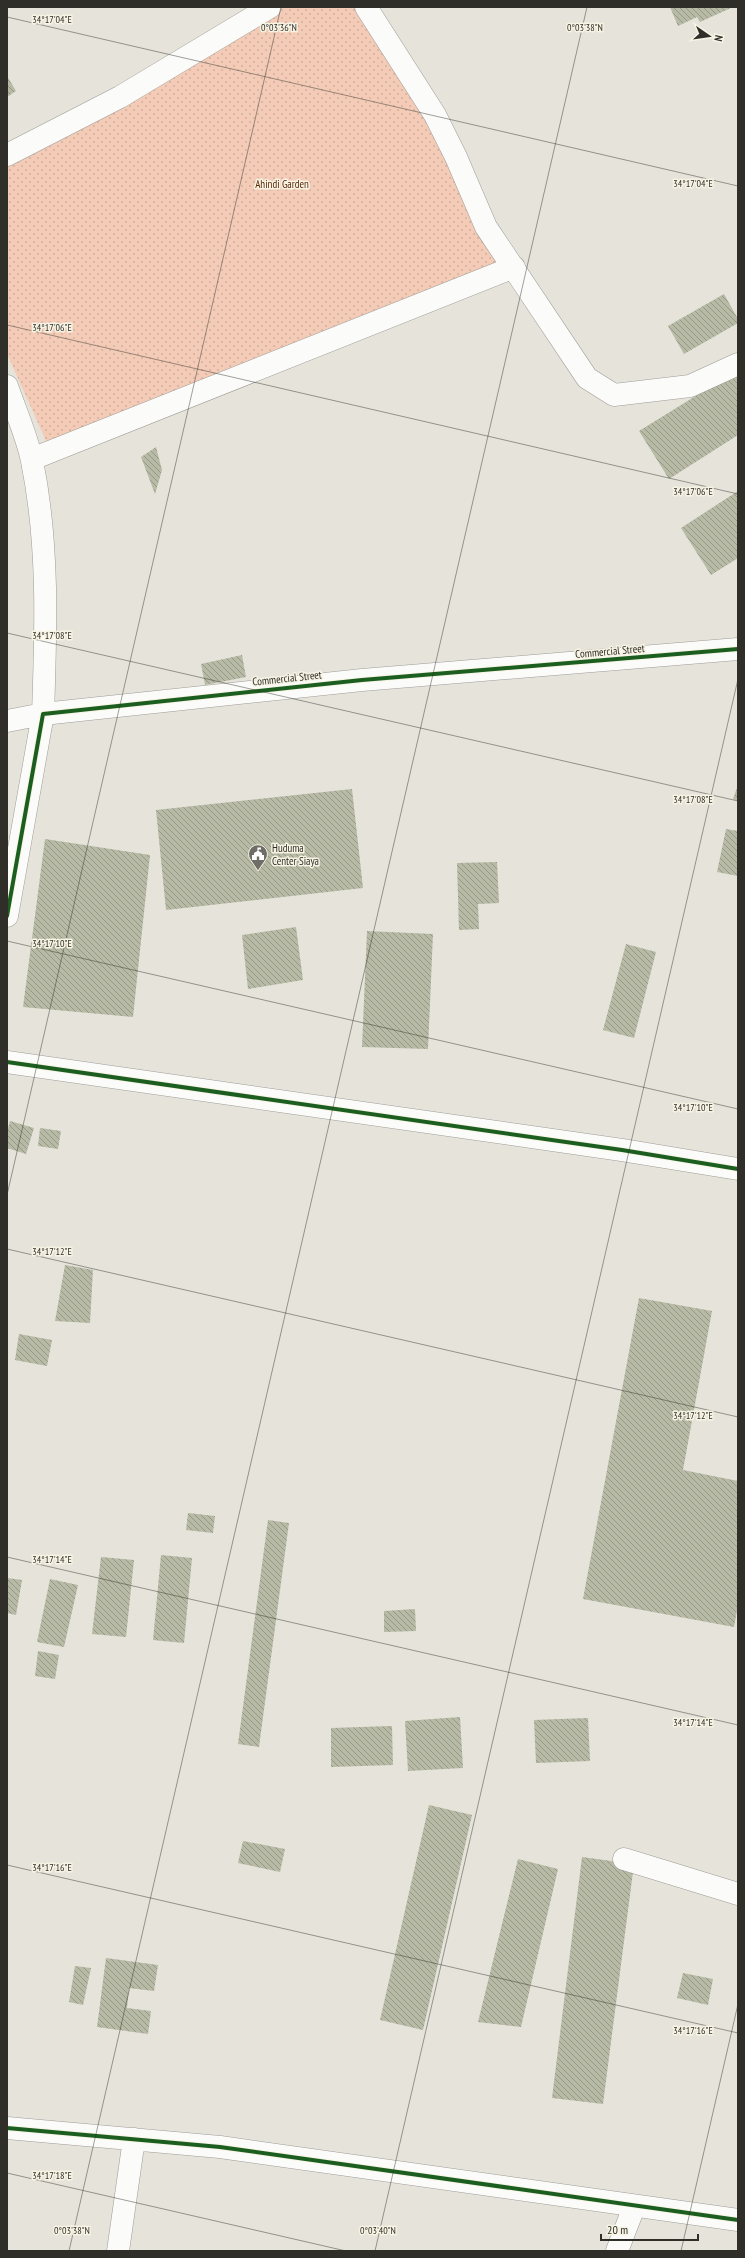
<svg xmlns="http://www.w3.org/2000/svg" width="745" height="2258" font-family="'PT Sans Narrow',sans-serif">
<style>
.green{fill:url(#green-dots)}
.building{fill:url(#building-back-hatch)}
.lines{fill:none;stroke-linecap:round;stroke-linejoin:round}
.minor-casing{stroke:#9e9c96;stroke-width:23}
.minor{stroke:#fbfbfa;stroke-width:22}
.cycleway-casing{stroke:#f7f4e4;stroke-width:6}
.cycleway{stroke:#1b5e20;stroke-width:4}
.ticks{fill:none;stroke:#2f2e28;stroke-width:1;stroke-opacity:0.45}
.labels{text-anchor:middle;stroke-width:3;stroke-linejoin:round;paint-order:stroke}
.park-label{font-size:11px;fill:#571e00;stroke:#f7f4e4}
.street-label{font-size:11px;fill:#2f2e28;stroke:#f7f4e4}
.poi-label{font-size:11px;fill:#2f2e28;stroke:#f7f4e4;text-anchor:start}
.ticks-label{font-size:10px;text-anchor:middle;fill:#2f2e28;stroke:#f7f4e4;stroke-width:3;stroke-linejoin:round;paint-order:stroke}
</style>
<defs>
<pattern id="green-dots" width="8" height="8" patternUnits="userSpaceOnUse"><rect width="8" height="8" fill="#f3cbb7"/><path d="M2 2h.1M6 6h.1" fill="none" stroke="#d1af9d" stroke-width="1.8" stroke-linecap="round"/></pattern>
<pattern id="building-back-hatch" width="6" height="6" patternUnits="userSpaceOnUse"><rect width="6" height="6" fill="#b7baa4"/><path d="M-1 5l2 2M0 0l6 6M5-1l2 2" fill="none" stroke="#959886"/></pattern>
</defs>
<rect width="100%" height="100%" fill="#e6e3db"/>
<path class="green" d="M 265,7 L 366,7 L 514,267 L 51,452 L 7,354 L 7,151 Z"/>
<path class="building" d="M 670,7 L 733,7 L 700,22 L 697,17 L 678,26 Z
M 7,76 L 16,91 L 7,97 Z
M 724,294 L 738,319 L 738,323 L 684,354 L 668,326 Z
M 736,371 L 738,374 L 738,435 L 669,479 L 639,431 Z
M 156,447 L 162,470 L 155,494 L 141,457 Z
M 738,491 L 738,558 L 711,575 L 681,528 Z
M 242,655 L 246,677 L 205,685 L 201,664 Z
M 738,785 L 738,801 L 733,799 Z
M 352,789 L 363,888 L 166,910 L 156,810 Z
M 726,829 L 738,831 L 738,876 L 717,872 Z
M 45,839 L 150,855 L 133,1017 L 23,1007 Z
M 497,862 L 499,903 L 478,904 L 479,929 L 459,930 L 457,863 Z
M 296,927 L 303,980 L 248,989 L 242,935 Z
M 367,931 L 433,934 L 428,1049 L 362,1047 Z
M 626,944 L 656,952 L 634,1038 L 603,1030 Z
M 10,1121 L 34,1128 L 26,1154 L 7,1148 L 7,1132 Z
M 40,1128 L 61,1131 L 58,1149 L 38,1146 Z
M 65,1265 L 93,1270 L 90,1323 L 55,1321 Z
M 639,1298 L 712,1311 L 683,1470 L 738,1481 L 738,1605 L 734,1627 L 583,1599 Z
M 19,1334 L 52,1340 L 47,1366 L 15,1360 Z
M 188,1513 L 215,1516 L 213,1533 L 186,1530 Z
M 268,1520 L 289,1523 L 259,1747 L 238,1744 Z
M 161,1555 L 192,1558 L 184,1643 L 153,1640 Z
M 101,1557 L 134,1560 L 126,1637 L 92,1634 Z
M 7,1578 L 22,1580 L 16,1615 L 7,1613 Z
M 50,1579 L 78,1585 L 64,1647 L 37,1642 Z
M 415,1609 L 416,1631 L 384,1632 L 384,1611 Z
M 38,1651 L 59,1655 L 55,1679 L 35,1676 Z
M 460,1717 L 463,1768 L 408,1771 L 405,1721 Z
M 588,1718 L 590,1761 L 536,1763 L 534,1720 Z
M 392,1726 L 393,1765 L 331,1767 L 331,1728 Z
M 429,1805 L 472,1815 L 423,2030 L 380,2020 Z
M 243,1841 L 285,1849 L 280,1872 L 238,1863 Z
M 582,1857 L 634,1864 L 603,2104 L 552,2098 Z
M 518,1859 L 558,1869 L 521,2027 L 478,2022 Z
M 106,1958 L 158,1965 L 154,1991 L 129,1988 L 127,2008 L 151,2011 L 148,2034 L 97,2027 Z
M 75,1966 L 91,1968 L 83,2005 L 69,2002 Z
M 683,1973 L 713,1979 L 708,2005 L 677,1998 Z"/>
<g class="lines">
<defs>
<path id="minor" d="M 366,7 L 435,115 L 456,157 L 486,227 L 587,378 L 614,395 L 690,386 L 738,364
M 7,155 L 120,97 L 270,7
M 7,386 C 15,410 27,436 32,461 C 49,545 46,629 43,714 L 7,721
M 32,459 L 514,267
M 7,916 L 43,714 L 362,680 L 738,649
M 7,1062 L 622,1150 L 738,1169
M 624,1859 L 738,1894
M 7,2128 L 220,2147 L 738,2220
M 118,2251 L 134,2139
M 617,2251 L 634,2207"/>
</defs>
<use href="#minor" class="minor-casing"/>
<use href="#minor" class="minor"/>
<defs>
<path id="cycleway" d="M 7,916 L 43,714 L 362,680 L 738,649
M 7,1062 L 622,1150 L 738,1169
M 7,2128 L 220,2147 L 738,2220"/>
</defs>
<use href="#cycleway" class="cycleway-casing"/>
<use href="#cycleway" class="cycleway"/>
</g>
<path class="ticks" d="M 7,17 L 738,186M 7,325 L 738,494M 7,633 L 738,801M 7,941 L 738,1109M 7,1195 L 281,7M 7,1249 L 738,1417M 7,1557 L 738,1725M 7,1865 L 738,2033M 7,2173 L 346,2251M 69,2251 L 587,7M 375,2251 L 738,679M 681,2251 L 738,2004"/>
<defs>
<symbol id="civic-pin" viewBox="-11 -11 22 30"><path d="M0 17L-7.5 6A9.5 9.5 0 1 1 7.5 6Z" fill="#6f6d67" stroke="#f7f4e4"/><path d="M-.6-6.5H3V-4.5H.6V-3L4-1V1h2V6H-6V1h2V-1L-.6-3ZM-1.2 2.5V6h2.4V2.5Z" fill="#fff"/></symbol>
</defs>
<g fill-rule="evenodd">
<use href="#civic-pin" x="247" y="843" width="22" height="30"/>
</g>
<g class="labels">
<g class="park-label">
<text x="282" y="188">Ahindi Garden</text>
</g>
<g class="street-label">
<text transform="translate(610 651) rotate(-5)" y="4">Commercial Street</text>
<text transform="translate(287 678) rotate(-6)" y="4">Commercial Street</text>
</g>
<g class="poi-label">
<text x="272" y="852">Huduma<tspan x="272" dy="13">Center Siaya</tspan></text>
</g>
</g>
<g class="ticks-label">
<text x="52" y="23">34°17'04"E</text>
<text x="279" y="31">0°03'36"N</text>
<text x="585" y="31">0°03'38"N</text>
<text x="693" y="187">34°17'04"E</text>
<text x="52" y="331">34°17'06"E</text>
<text x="693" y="495">34°17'06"E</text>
<text x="52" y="639">34°17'08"E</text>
<text x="693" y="803">34°17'08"E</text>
<text x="52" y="947">34°17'10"E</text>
<text x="693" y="1111">34°17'10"E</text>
<text x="52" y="1255">34°17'12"E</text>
<text x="693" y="1419">34°17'12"E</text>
<text x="52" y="1563">34°17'14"E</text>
<text x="693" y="1726">34°17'14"E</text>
<text x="52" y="1871">34°17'16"E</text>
<text x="693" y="2034">34°17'16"E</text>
<text x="52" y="2179">34°17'18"E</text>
<text x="72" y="2234">0°03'38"N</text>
<text x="378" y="2234">0°03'40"N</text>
</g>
<rect width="745" height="2258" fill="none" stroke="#2f2e28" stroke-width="16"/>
<g transform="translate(709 36) rotate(103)" stroke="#f7f4e4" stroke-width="3" paint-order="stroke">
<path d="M0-3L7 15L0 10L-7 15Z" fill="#2f2e28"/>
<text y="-6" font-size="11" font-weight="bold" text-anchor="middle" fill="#2f2e28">N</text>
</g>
<path d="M601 2234v6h97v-6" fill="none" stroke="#2f2e28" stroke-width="2"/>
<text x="607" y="2234" font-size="12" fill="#2f2e28" stroke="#f7f4e4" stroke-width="3" paint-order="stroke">20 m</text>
</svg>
